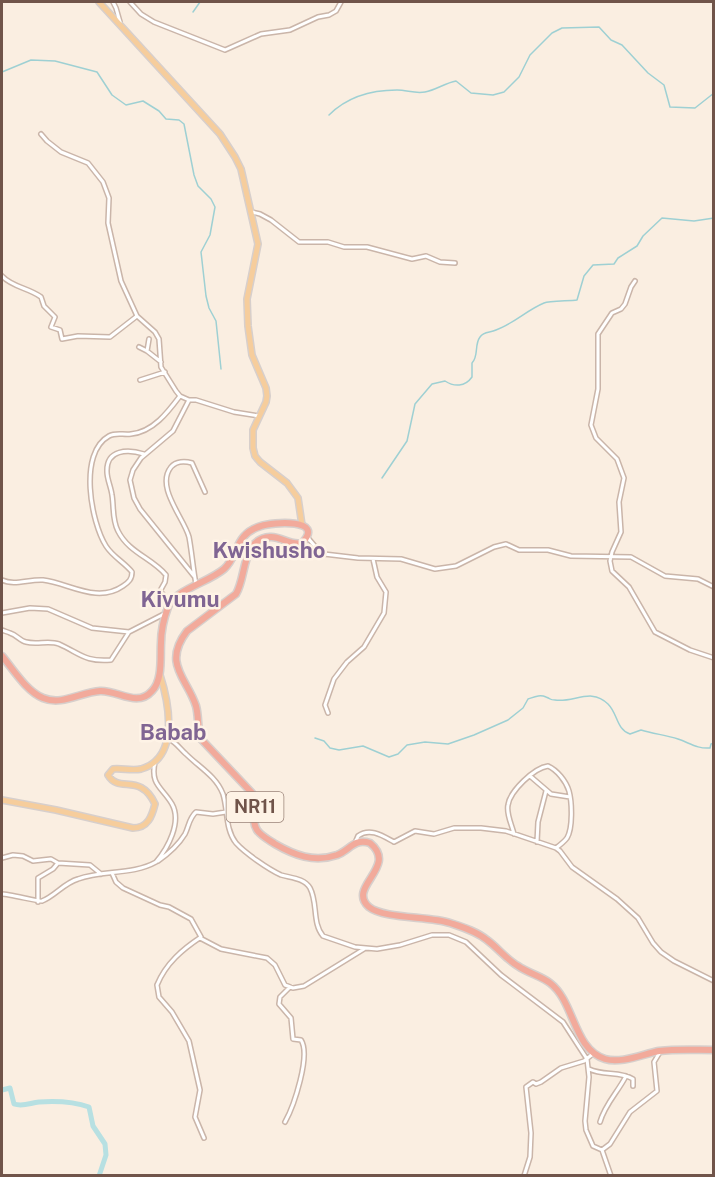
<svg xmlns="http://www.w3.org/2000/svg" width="715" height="1177" font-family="'Public Sans',sans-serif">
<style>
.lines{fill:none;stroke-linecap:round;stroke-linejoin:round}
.stream{stroke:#9ed0d3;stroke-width:1.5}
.river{stroke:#b7e0e2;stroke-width:5}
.minor-casing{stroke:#cab5a9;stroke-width:6}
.major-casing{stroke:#d7cfcc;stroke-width:8}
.highway-casing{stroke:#d7cfcc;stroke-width:9}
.minor{stroke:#fff;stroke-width:3}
.major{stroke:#f6cd9c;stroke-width:5}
.highway{stroke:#f2aa9b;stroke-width:6}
.labels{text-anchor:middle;stroke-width:5;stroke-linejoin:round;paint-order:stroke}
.shield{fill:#fef3e6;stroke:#9b8479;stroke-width:1.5}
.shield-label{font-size:18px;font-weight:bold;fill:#70544a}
.quarter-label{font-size:22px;font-weight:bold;fill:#806593;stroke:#fef3e6}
</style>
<rect width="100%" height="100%" fill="#faeee1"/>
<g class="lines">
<path class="stream" d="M 193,12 L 200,2
M 2,72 L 31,60 L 55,61 L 97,72 L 112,95 L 126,105 L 143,101 L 159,111 L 166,119 L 179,120 L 184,124 L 194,175 L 198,186 L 211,199 L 215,207 L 210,235 L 201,252 L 206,296 L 209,308 L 216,321 L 221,369
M 329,115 C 348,96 371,90 397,90 C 407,90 415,94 425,92 C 436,90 445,83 456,81 L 471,93 L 493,95 L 504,92 L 519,77 L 530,55 L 552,33 L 562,28 L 599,27 L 611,40 L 622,45 L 648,73 L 664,85 L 670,107 L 695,108 L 714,93
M 382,478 L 407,441 L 415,404 L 432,384 L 445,381 C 454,387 465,387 472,377 L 472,363 C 479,356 474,345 480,337 C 484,331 490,333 496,330 C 513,324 527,310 544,303 C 549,301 569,301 577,300 L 584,276 L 593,265 L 614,264 L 618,258 L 637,246 L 643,236 L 662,218 L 694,221 L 714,218
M 315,738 L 324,741 L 330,748 L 339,750 L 363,746 L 389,757 L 398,754 L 407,745 L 425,742 L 448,744 L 474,735 L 508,720 L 523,708 L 528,699 C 534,697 540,694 546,697 C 552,699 549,700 555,700 C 574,703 591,687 608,704 C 618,714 616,729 630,734 L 641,730 C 654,734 666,735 678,739 C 690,743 697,749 710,748 L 711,744 L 714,743"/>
<path class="river" d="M 2,1090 L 10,1088 L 14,1104 C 23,1107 30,1103 39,1102 C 54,1101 75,1102 89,1107 L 93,1126 L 105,1144 L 106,1155 L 99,1176"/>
<defs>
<path id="minor" d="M 113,2 L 116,8 L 120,22
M 130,2 L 141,14 L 154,22 L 225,50 L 261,34 L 290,30 L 318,17 L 329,15 L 336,11 L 341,2
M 41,134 L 47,141 L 61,152 L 88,163 L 103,182 L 109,198 L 108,223 L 121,281 L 137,316 L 155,332 L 159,339 L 161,367 L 176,391 L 180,396 L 189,400
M 252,212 L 260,214 L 271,220 L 299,242 L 328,242 L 344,247 L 367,247 L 412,259 L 426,256 L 440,262 L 455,263
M 2,276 C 12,287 29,288 41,297 L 44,306 L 55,317 L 51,327 L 60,330 L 62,339 L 78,336 L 110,337 L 137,316
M 635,281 L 631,287 L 625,304 L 621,309 L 612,313 L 598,334 L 598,389 L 591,425 L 596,438 L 617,459 L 624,478 L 619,502 L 621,532 L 612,552 L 610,561 L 612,571 L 629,587 L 655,632 L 690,650 L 714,658
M 139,347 L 147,351 L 161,362
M 147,351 L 149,339
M 140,380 L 165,372
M 144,454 C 128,449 106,449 107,472 C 107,479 111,487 112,495 C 114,507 112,520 118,531 C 129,553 152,558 166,575 L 165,582 L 160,591 L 170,602
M 308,538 L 319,551 L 324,554 L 358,558 L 401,559 L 435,569 L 456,566 L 494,547 L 506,544 L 519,550 L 548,550 L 571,556 L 631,557 L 665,576 L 698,579 L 714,587
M 194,576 L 140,509 L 134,498 L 130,480 L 133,470 L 141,458 L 173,431 L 189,400 L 196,400 L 234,412 L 259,416
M 2,580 C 14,586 29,579 43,580 C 69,583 97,604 123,586 C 129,582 132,579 132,572 C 124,562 113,557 106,546 C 91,522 78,453 109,436 C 116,432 123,435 131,434 C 153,432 168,412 180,396
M 196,584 C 193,569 192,553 189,537 C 184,518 155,487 171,467 C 176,461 185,461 192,463 L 205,492
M 2,613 L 30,608 L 48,609 L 92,628 L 129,632
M 2,630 C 4,631 8,632 10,633 C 17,635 20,641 26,642 C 37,645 49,640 59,644 C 81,654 85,662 111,660 L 129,632 L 166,613
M 328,713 L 325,705 L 334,679 L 347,662 L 364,647 L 384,613 L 386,592 L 377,577 L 373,559
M 169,739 C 177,743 180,749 186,754 C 199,767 216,776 223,794 C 228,810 225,829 236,843 C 245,853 268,869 281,875 C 291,878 304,878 310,888 C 318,903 312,923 323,936 L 355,947 L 377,949 L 400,945 L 432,935 L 449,935 L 466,942 L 501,975 L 563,1022 L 587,1059 L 589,1077 L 585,1121 L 586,1130 L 593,1146 L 602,1150 L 611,1176
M 530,776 L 551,794 L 570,797
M 514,834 C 512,825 506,814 508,805 C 510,791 534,768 548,766 C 557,770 566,781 569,791 C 572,802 573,828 567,838 C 564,842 560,845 556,848
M 537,842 L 538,822 L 546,791
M 355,843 L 358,836 C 370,827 383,836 394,842 L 415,831 L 434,834 L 454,828 L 481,828 L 506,831 L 556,848 L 560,851 L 572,867 L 617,899 L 638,918 L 653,943 L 661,952 L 674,961 L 714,981
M 2,858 L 13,855 L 23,856 L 33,861 L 51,859 L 58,863
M 158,861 C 168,854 179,844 185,834 C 189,826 189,818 196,812 L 213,814 L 226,812
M 112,873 L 116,882 L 123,888 L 160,905 L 169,907 L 191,919 L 201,937 C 183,949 166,963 157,985 L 159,997 L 172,1012 L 189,1041 L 200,1090 L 195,1117 L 204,1138
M 2,894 C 9,894 40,902 42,901 C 55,896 64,883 78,879 C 103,870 133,875 156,862 C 168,848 182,822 172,804 C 162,787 150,785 155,762
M 38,902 L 38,878 L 53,869 L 58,863 L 90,865 L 101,874
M 200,938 L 221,949 L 267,958 L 275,965 L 285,985 L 293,988 L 304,986 L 364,949
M 589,1069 C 603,1076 620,1071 633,1079 L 633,1086
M 285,1122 C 294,1106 311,1055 301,1040 L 293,1039 L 291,1018 L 279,1004 L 280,997 L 290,987
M 600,1122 C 605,1104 618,1092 626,1076
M 602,1150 L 610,1144 L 630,1112 L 657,1091 L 654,1062 L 660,1052
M 524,1176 L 530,1157 L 531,1133 L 526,1087 L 533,1082 L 536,1084 L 541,1082 L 561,1068 L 584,1061 L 594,1053"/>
<path id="major" d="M 99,2 L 220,134 L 235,157 L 241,169 L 258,244 L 247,299 L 248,326 L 252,355 L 266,388 L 267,396 L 266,402 L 253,430 L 253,448 L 255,456 L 260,462 L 287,483 L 298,498 L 302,525
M 2,800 L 56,810 L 133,828 C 148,828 152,816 155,804 C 140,772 119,794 108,775 L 113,769 C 122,768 132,771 141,769 C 180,758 169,703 160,675"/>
<path id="highway" d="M 2,656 C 13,669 26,691 43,698 C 62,706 81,692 100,691 C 118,690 137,708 152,691 C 163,680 160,657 161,643 C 161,632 164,618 168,607 C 175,590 209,582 224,569 C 239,556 234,534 261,526 C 272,522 326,518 302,543 C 290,546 281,536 270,537 C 241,539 247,576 236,594 L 187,631 C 162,664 187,678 196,706 C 199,717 197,728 201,739 L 252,793 C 257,805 250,819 257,830 C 261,836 269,840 275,844 C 294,855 314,863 337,855 C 350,850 354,838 370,843 C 399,867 346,887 369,907 C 384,919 430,916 450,923 C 462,927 476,931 487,940 C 498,948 506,959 518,966 C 528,973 541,976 550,983 C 575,1002 573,1049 605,1059 C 621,1064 643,1054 659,1051 C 677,1049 695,1050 714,1050"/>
</defs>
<use href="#minor" class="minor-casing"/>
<use href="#major" class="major-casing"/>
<use href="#highway" class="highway-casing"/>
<use href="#minor" class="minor"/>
<use href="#major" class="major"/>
<use href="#highway" class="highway"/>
</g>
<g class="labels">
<rect class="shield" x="226.5" y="792" width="57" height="30" rx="4.5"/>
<g class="shield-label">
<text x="255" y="813">NR11</text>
</g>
<g class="quarter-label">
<text x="269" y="558">Kwishusho</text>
<text x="180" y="607">Kivumu</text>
<text x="173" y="740">Babab</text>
</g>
</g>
<rect width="715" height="1177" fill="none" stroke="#70544a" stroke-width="6"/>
</svg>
